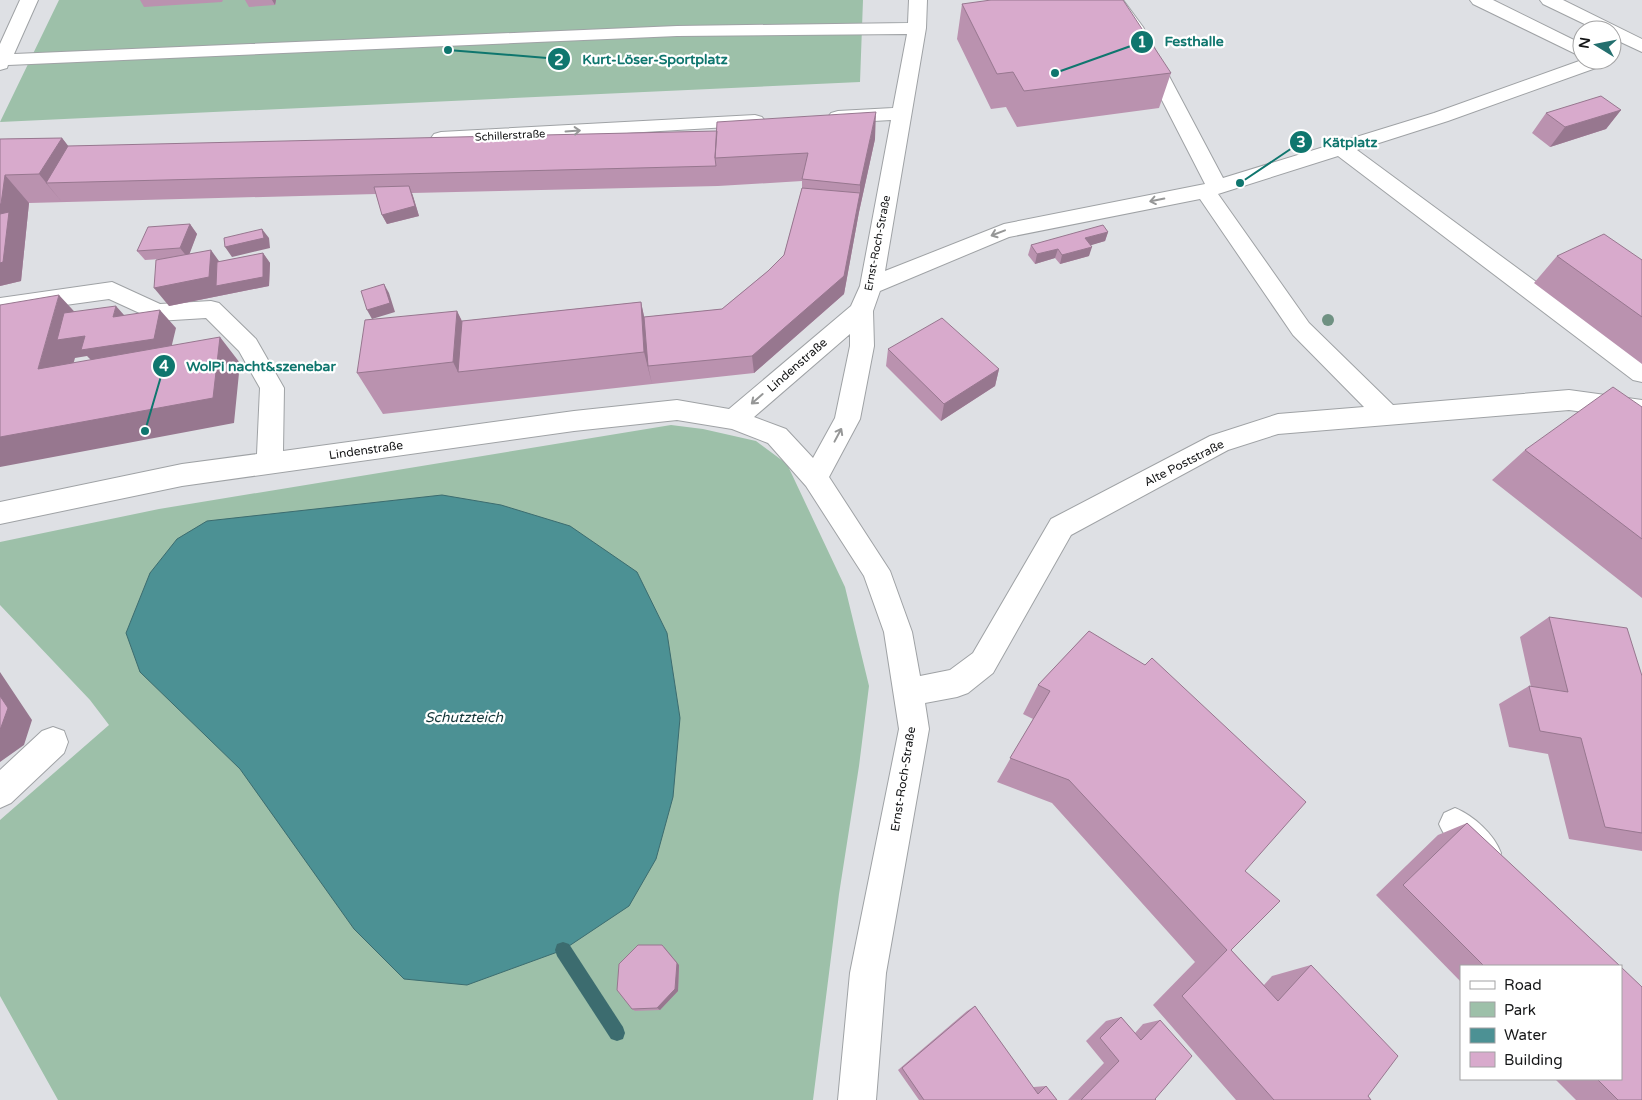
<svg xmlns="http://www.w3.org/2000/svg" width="1642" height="1100" font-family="'Varela Round',sans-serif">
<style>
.green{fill:#9dc0a9}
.water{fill:#4c9194;stroke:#3c6c6f}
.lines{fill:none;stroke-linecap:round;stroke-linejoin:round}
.stream{fill:#3c6c6f;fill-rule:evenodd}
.minor-casing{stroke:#9fa2a5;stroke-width:2}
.major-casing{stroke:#9fa2a5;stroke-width:2}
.minor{fill:#fff;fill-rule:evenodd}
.major{fill:#fff;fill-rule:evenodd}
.tree{fill:#6f9182}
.wall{fill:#ba92af}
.shaded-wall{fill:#97778f}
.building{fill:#d8aacc;stroke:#97778f}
.oneway{stroke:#969797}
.labels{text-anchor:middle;stroke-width:4.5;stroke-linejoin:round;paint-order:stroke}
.far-street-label{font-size:11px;fill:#161718;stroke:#fff}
.street-label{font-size:12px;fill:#161718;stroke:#fff}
.water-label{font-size:14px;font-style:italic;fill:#133638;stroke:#fff}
.leader{fill:none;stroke:#0f766e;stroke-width:2}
.callout-dot{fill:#0f766e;stroke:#fff;stroke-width:2}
.mark-label{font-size:15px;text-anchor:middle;font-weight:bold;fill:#fff}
.callout-label{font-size:14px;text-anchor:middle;font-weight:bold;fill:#0f766e;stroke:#fff;stroke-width:4.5;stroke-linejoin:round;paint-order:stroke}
</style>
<rect width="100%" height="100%" fill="#dee0e4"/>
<path class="green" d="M 59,0 L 863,0 L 860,82 L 0,122 Z
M 671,425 L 703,429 L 756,441 L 787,464 L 845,587 L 869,686 L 859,766 L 839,894 L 813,1100 L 58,1100 L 0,996 L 0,820 L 109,725 L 90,700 L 0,605 L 0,542 L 159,509 Z"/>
<path class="water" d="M 442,495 L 501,505 L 570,526 L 637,572 L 667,633 L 680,718 L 673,797 L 656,859 L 629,906 L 563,950 L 467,985 L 404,979 L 354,929 L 240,769 L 140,672 L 126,633 L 150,573 L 177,539 L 207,521 Z"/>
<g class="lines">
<path class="stream" d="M 563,942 L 569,944 L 623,1027 L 625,1033 L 623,1039 L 617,1041 L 611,1039 L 557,956 L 555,950 L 557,944 Z"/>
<defs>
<path id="minor" d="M 20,0 L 38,0 L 14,54 L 677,26 L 908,23 L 909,0 L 927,0 L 926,28 L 885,271 L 1004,224 L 1205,184 L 1125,28 L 1105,0 L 1123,0 L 1143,27 L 1223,178 L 1434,113 L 1582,60 L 1609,60 L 1607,64 L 1448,121 L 1357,150 L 1642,360 L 1642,382 L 1633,380 L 1338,156 L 1218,194 L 1309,323 L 1393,405 L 1569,390 L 1642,400 L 1642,420 L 1569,410 L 1278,434 L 1228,450 L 1071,535 L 993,673 L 968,693 L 957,697 L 925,703 L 929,729 L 886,973 L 876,1100 L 838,1100 L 850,973 L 899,729 L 884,632 L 864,576 L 806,486 L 768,443 L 732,429 L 677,420 L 574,431 L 182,486 L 0,524 L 0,502 L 182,464 L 257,454 L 260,388 L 239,351 L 206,318 L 157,321 L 109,299 L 0,314 L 0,298 L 112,282 L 160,304 L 211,301 L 219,303 L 256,339 L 284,388 L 283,451 L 574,411 L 677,400 L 729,409 L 851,306 L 860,286 L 891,120 L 838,123 L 831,121 L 828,117 L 831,113 L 838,111 L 893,108 L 907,34 L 677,36 L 8,65 L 7,68 L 0,70 L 0,44 ZM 1200,199 L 1293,335 L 1364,407 L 1278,414 L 1210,436 L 1051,519 L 973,653 L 950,670 L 920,676 L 912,632 L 890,571 L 829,477 L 860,419 L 874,346 L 873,311 L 880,291 L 1009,237 ZM 850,334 L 850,346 L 835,418 L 813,458 L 786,429 L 754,417 Z
M 1470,0 L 1493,0 L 1582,44 L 1582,57 L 1473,4 Z
M 755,115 L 762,117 L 765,121 L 762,125 L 441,144 L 434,142 L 431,138 L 434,134 L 441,132 Z
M 53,727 L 64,731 L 68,742 L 64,753 L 11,803 L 0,808 L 0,770 L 42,731 Z
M 1455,808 C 1474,816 1494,834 1501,853 L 1497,865 L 1485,869 C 1466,862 1447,843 1439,824 L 1444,813 Z"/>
<path id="major" d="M 1540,0 L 1563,0 L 1642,39 L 1642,52 L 1612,38 L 1612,30 L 1597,30 L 1543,4 Z"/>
</defs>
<use href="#minor" class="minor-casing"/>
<use href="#major" class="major-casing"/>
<use href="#minor" class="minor"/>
<use href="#major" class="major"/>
</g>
<circle class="tree" cx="1328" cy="320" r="6"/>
<path class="wall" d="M 140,0 L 223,0 L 222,2 L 144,7 Z
M 245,0 L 276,0 L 275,5 L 249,7 Z
M 962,4 L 1171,73 L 1159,108 L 1017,127 L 1006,107 L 991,109 L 957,39 Z
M 1621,110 L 1606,129 L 1550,147 L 1532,133 L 1546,113 Z
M 62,138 L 68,146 L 875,139 L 859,212 L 844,294 L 754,373 L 652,384 L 383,414 L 357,373 L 457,311 L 462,321 L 641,302 L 644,317 L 722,309 L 768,271 L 784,255 L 802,188 L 802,181 L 718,186 L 412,193 L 419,216 L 387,224 L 382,215 L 376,194 L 29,203 L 21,281 L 0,286 L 0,139 Z
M 190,224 L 197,234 L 189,254 L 219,262 L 263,253 L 270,263 L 269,286 L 169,306 L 161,259 L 145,260 L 137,251 Z
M 1108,232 L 1105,241 L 1090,245 L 1089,256 L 1060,264 L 1055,258 L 1035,264 L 1028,255 L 1031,245 Z
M 1557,256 L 1642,260 L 1642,364 L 1534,283 Z
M 888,349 L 999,369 L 995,386 L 941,421 L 886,366 Z
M 1642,407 L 1642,598 L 1492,480 L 1525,450 Z
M 1549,617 L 1642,676 L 1642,851 L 1569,839 L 1548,754 L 1509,747 L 1499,704 L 1529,686 L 1531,687 L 1520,637 Z
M 1089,631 L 1245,871 L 1231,950 L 1264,985 L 1272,976 L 1311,965 L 1368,1096 L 1371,1100 L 1236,1100 L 1153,1005 L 1195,962 L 1052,803 L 997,782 L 1033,719 L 1023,714 L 1038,685 Z
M 1467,823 L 1620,966 L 1461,966 L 1461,982 L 1376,895 L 1438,835 Z
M 679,965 L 678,991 L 660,1010 L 635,1011 L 632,1009 Z
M 975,1006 L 1033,1088 L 1034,1087 L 1046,1086 L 1057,1100 L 919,1100 L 898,1070 L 967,1011 Z
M 1121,1017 L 1135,1033 L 1143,1024 L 1160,1020 L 1155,1099 L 1156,1100 L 1068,1100 L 1104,1063 L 1086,1041 L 1106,1021 Z
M 1555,1079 L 1621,1079 L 1642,1100 L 1576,1100 Z"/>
<path class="shaded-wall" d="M 272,0 L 276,0 L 275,5 Z
M 1621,110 L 1606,129 L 1550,147 L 1565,127 Z
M 876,112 L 875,139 L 859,212 L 844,294 L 754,373 L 752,356 L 860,193 L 860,185 Z
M 62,138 L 83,165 L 46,183 L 62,202 L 39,174 Z
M 5,175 L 29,203 L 21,281 L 0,286 L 0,204 Z
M 409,186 L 413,196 L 419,216 L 387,224 L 382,215 Z
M 190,224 L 197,234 L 188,258 L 180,248 Z
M 262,229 L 269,238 L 270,248 L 232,257 L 225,247 Z
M 1108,232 L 1105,241 L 1082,248 L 1085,238 Z
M 1092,247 L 1089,256 L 1060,264 L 1062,255 Z
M 1058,249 L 1055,258 L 1035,264 L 1037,254 Z
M 211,250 L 224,268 L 263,253 L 270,263 L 269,286 L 169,306 L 154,288 Z
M 384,284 L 389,293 L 395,312 L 372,319 L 367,310 Z
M 59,295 L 84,322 L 85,336 L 160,310 L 176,328 L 169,357 L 99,368 L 87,356 L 75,358 L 65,394 L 38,369 Z
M 641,302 L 648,335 L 648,366 L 652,384 L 644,352 Z
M 116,306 L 132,324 L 113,317 Z
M 457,311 L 477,353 L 458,372 L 453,362 Z
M 220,337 L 240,363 L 234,423 L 0,467 L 0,437 Z
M 999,369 L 995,386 L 941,421 L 944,404 Z
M 0,672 L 32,720 L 24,745 L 0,762 Z
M 664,947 L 679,965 L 678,991 L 660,1010 L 657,1008 Z"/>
<path class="building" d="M 991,0 L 1123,0 L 1171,73 L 1024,91 L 1013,72 L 997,74 L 962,4 Z
M 1601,96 L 1621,110 L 1565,127 L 1546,113 Z
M 876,112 L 860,185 L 802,179 L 808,153 L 715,158 L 717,122 Z
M 717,131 L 715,158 L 716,166 L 46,183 L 68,146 Z
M 62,138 L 39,174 L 5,175 L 1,204 L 0,204 L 0,139 Z
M 409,186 L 415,206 L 382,215 L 374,187 Z
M 802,188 L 860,193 L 844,276 L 752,356 L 648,366 L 644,317 L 722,309 L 768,271 L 784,255 Z
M 9,212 L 3,262 L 0,263 L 0,214 Z
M 190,224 L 180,248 L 137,251 L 148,227 Z
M 1103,225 L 1108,232 L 1085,238 L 1092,247 L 1062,255 L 1058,249 L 1037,254 L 1031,245 Z
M 262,229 L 264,238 L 225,247 L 224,238 Z
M 1604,234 L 1642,260 L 1642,317 L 1557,256 Z
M 211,250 L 209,277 L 154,288 L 156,260 Z
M 263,253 L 263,277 L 216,286 L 217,262 Z
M 384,284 L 390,303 L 367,310 L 361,291 Z
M 59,295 L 38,369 L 220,337 L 213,398 L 0,437 L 0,305 Z
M 641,302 L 644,352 L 458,372 L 462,321 Z
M 116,306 L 113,317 L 160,310 L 154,339 L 81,350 L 85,336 L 57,340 L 64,313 Z
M 457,311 L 453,362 L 357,373 L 365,320 Z
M 942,318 L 999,369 L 944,404 L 888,349 Z
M 1613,387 L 1642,407 L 1642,539 L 1525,450 Z
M 1549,617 L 1627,628 L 1642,676 L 1642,833 L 1605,827 L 1581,738 L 1540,731 L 1529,686 L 1568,692 Z
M 1089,631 L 1145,665 L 1152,658 L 1306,802 L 1245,871 L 1280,901 L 1231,950 L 1278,1001 L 1311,965 L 1398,1056 L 1368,1096 L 1371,1100 L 1274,1100 L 1182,996 L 1227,950 L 1069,780 L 1010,758 L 1050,691 L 1038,685 Z
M 0,696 L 8,708 L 0,730 Z
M 1467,823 L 1620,966 L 1484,966 L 1403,885 Z
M 638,945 L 662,945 L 677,963 L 675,989 L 657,1008 L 632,1009 L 617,990 L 619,964 Z
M 1621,967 L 1642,987 L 1642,1100 L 1618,1100 L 1597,1079 L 1621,1079 Z
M 975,1006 L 1038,1094 L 1046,1086 L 1057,1100 L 924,1100 L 902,1068 Z
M 1121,1017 L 1141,1040 L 1160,1020 L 1192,1056 L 1155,1099 L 1156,1100 L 1081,1100 L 1119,1061 L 1100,1038 Z"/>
<defs><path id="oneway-shaft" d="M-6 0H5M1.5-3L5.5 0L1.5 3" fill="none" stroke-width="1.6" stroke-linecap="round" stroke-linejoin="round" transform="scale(1.25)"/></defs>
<g class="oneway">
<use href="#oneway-shaft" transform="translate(573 131) rotate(-4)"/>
<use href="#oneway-shaft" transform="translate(1157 200) rotate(169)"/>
<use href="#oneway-shaft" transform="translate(998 233) rotate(159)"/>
<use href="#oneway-shaft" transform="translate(757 399) rotate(139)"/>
<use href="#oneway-shaft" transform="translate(838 435) rotate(-62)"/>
</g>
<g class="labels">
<g class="far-street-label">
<text transform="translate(510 135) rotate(-3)" y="4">Schillerstraße</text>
<text transform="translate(877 243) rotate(-79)" y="4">Ernst-Roch-Straße</text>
</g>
<g class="street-label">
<text transform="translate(797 365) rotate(-41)" y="4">Lindenstraße</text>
<text transform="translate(366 450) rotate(-8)" y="4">Lindenstraße</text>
<text transform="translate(1184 463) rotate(-27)" y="4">Alte Poststraße</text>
<text transform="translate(903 779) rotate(-81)" y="4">Ernst-Roch-Straße</text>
</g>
<g class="water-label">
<text x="464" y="722">Schutzteich</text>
</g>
</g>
<path class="leader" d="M1055 73L1142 42M448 50L559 59M1240 183L1301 142M145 431L164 366"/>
<g class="callout-dot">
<circle cx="1055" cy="73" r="5"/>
<circle cx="448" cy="50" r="5"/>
<circle cx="1240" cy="183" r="5"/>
<circle cx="145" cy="431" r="5"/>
<circle cx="1142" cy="42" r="12"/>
<circle cx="559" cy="59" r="12"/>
<circle cx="1301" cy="142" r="12"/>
<circle cx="164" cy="366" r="12"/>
</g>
<g class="mark-label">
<text x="1142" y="47">1</text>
<text x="559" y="65">2</text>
<text x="1301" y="147">3</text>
<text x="164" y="371">4</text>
</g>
<g class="callout-label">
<text x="1194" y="46">Festhalle</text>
<text x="655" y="64">Kurt-Löser-Sportplatz</text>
<text x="1350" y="147">Kätplatz</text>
<text x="261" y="371">WolPi nacht&amp;szenebar</text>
</g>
<rect x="1460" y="965" width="162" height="115" fill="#ffffff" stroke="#a2a2a3"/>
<rect x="1470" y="981" width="25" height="8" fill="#ffffff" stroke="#a2a2a3"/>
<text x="1504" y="990" font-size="15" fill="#161718">Road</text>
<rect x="1470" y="1002" width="25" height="15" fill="#9dc0a9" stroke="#a2a2a3"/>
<text x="1504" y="1015" font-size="15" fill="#161718">Park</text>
<rect x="1470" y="1028" width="25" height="15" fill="#4c9194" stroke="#a2a2a3"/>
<text x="1504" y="1040" font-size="15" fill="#161718">Water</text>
<rect x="1470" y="1052" width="25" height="15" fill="#d8aacc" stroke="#a2a2a3"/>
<text x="1504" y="1065" font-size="15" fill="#161718">Building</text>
<g transform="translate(1597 45) rotate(280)"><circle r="24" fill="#ffffff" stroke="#a2a2a3"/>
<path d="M0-4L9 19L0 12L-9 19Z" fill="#236f6e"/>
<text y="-8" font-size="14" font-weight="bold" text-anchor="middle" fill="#161718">N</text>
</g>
</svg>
